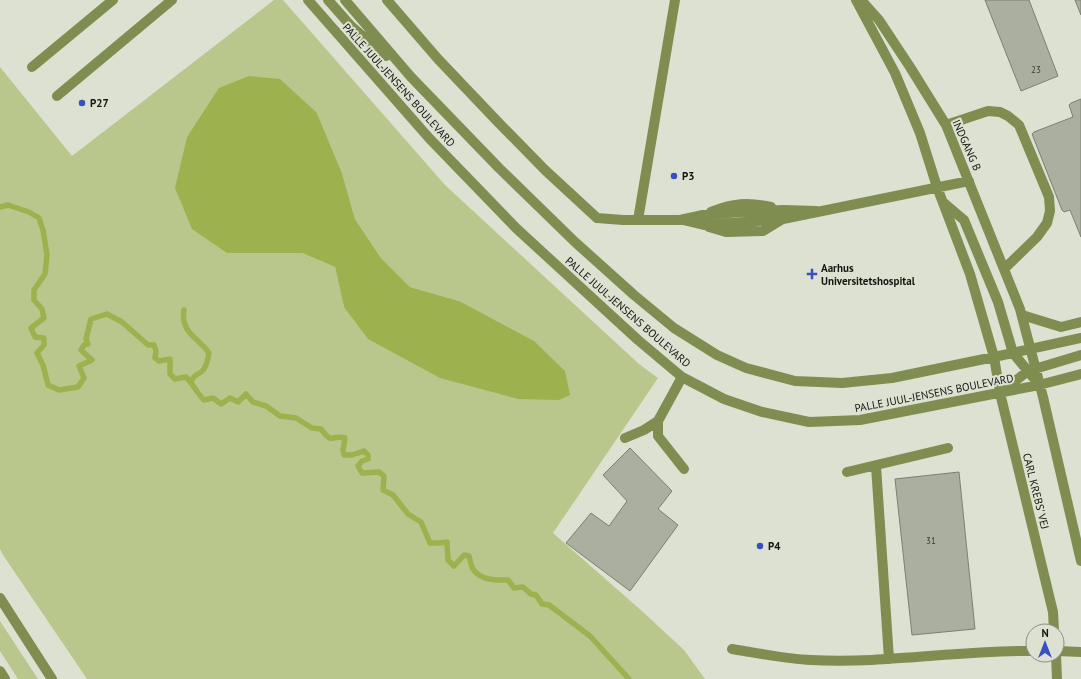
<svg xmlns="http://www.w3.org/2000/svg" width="1081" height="679" font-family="'PT Sans',sans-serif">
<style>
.green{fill:#b9c78d;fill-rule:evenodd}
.water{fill:#9db24e}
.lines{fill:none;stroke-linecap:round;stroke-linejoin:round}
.stream{stroke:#9db24e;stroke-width:5.5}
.building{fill:#abafa0;stroke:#7c8072}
.minor{stroke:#7f8d51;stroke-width:10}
.poi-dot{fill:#384fc1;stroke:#dce1d1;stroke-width:1.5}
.labels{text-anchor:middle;stroke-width:4;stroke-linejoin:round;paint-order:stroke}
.number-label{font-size:9px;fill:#3a3d35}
.street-label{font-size:11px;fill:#151711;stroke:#dce1d1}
.poi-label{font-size:11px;font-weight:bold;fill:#151711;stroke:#dce1d1;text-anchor:start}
</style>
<rect width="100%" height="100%" fill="#dce1d1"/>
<path class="green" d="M 274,0 L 283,0 L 445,185 L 639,364 L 658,378 L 553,533 L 643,612 L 684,650 L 705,679 L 87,679 L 3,555 L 0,549 L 0,67 L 72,156 ZM 317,113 L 342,173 L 355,219 L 381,258 L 410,287 L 459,301 L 344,307 L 335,267 L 302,253 Z
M 0,621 L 38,679 L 18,679 L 0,651 Z"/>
<path class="water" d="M 249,76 L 280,79 L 317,113 L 342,173 L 355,219 L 381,258 L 410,287 L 459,301 L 534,341 L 565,371 L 570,395 L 559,400 L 518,399 L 440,378 L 368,339 L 344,307 L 335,267 L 302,253 L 227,253 L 192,229 L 175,188 L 187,137 L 219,88 Z"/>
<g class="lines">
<path class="stream" d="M 0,207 L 8,205 L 29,212 L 39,218 L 43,230 L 47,255 L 45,274 L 34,290 L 34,300 L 42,309 L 44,318 L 31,328 L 35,337 L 44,338 L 44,345 L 37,353 L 43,365 L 48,385 L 59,390 L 78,387 L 84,378 L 79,366 L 92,360 L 81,350 L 84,345 L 88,344 L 86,339 L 91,319 L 107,314 L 122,322 L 148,345 L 154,345 L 156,351 L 155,358 L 159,361 L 170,359 L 170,374 L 175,379 L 186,377 C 193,384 197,393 204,400 L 213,398 L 221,404 L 230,398 L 238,402 L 246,394 L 253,402 L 266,406 L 280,416 L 296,418 L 312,428 L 321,429 C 334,446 330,434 345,438 L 343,450 L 344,455 L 352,455 L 364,451 L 368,455 L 368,459 L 362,461 L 358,466 L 362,473 L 379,472 L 384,476 L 383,490 L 393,495 L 408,514 L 421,522 L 430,543 L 438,543 L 447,542 L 448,560 L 454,566 L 464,555 L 469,556 C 470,560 471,565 473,569 C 481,581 496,580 508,580 L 514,588 L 523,587 L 531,594 L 536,595 L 542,604 L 549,605 L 590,636 L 629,679
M 184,310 C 180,333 199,338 209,353 C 208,359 207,364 204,369 C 199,376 195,372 191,382"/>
</g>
<path class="building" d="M 985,0 L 1029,0 L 1058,76 L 1021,91 Z
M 1075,0 L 1081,0 L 1081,15 Z
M 1081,99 L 1081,237 L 1070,210 L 1064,212 L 1062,210 L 1032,134 L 1034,132 L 1073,117 L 1069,105 L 1071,103 Z
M 630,448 L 672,491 L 658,509 L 678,525 L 630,591 L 566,543 L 591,513 L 609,526 L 627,501 L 603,475 Z
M 959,472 L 975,629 L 912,635 L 895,479 Z"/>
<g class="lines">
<path class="minor" d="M 308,0 L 429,138 L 516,228 L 638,340 L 682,377 L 724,399 L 762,412 L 809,422 L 860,420 L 1039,385 L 1081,374
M 328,0 L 351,26 L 386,56
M 345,0 L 411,77 L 499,168 L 575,242 L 634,295 L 674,328 L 717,355 L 746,368 L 795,381 L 842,383 L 892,378 L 994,357 L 1081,338
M 387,0 L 438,59 L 497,121 L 545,170 L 597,218 L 623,220 L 680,220 L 703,215 L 741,212 L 783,210 L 817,211
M 856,0 L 895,73 L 920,133 L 937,187 L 970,274 L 994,357 L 1000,393 L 1053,612 L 1054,631
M 861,0 L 879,20 L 910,67 L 946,125 L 1020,309 L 1043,397 L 1081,561
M 32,67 L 113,0
M 57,96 L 172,0
M 946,125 L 988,111 L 1000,112 L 1008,116 L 1019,125 L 1049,197 L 1050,211 L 1047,223 L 1037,237 L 1004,269
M 944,203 L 964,220 L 998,302 L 1013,353 L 1037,382
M 711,212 C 733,203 748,202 771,207
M 638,220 L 675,0
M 683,220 L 704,225 L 783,219 L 969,181
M 709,227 L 726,232 L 763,231 L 781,220
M 1022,315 L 1061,327 L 1081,322
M 682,377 L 658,421 L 658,436 L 684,469
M 1002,391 L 1028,371 L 1081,355
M 625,438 L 644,430 L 658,421
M 876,466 L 889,659
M 847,472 L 948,448
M 0,598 L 52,679
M 732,649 C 758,653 785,659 811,660 C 885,664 959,650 1033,651
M 1057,651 L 1081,652
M 1056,655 L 1057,679
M 0,671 L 5,679"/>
</g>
<g class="poi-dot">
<circle cx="82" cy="103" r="4"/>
<circle cx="674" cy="176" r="4"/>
<path d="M810 268h4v4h4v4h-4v4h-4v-4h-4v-4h4z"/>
<circle cx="760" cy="546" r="4"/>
</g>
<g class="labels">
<g class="number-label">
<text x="1036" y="73">23</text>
<text x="931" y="544">31</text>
</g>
<g class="street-label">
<text transform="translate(399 85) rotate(48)" y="4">PALLE JUUL-JENSENS BOULEVARD</text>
<text transform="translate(967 145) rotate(66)" y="4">INDGANG B</text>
<text transform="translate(628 312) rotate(41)" y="4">PALLE JUUL-JENSENS BOULEVARD</text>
<text transform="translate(934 393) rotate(-11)" y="4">PALLE JUUL-JENSENS BOULEVARD</text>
<text transform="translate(1036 491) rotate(76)" y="4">CARL KREBS' VEJ</text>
</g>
<g class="poi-label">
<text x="90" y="107">P27</text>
<text x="682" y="180">P3</text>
<text x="821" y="272">Aarhus<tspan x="821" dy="13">Universitetshospital</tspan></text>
<text x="768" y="550">P4</text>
</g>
</g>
<g transform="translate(1045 643)"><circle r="19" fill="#dce1d1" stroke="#8c9084"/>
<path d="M0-3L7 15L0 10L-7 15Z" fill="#384fc1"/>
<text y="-6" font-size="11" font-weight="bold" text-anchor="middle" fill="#151711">N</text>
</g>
</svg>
